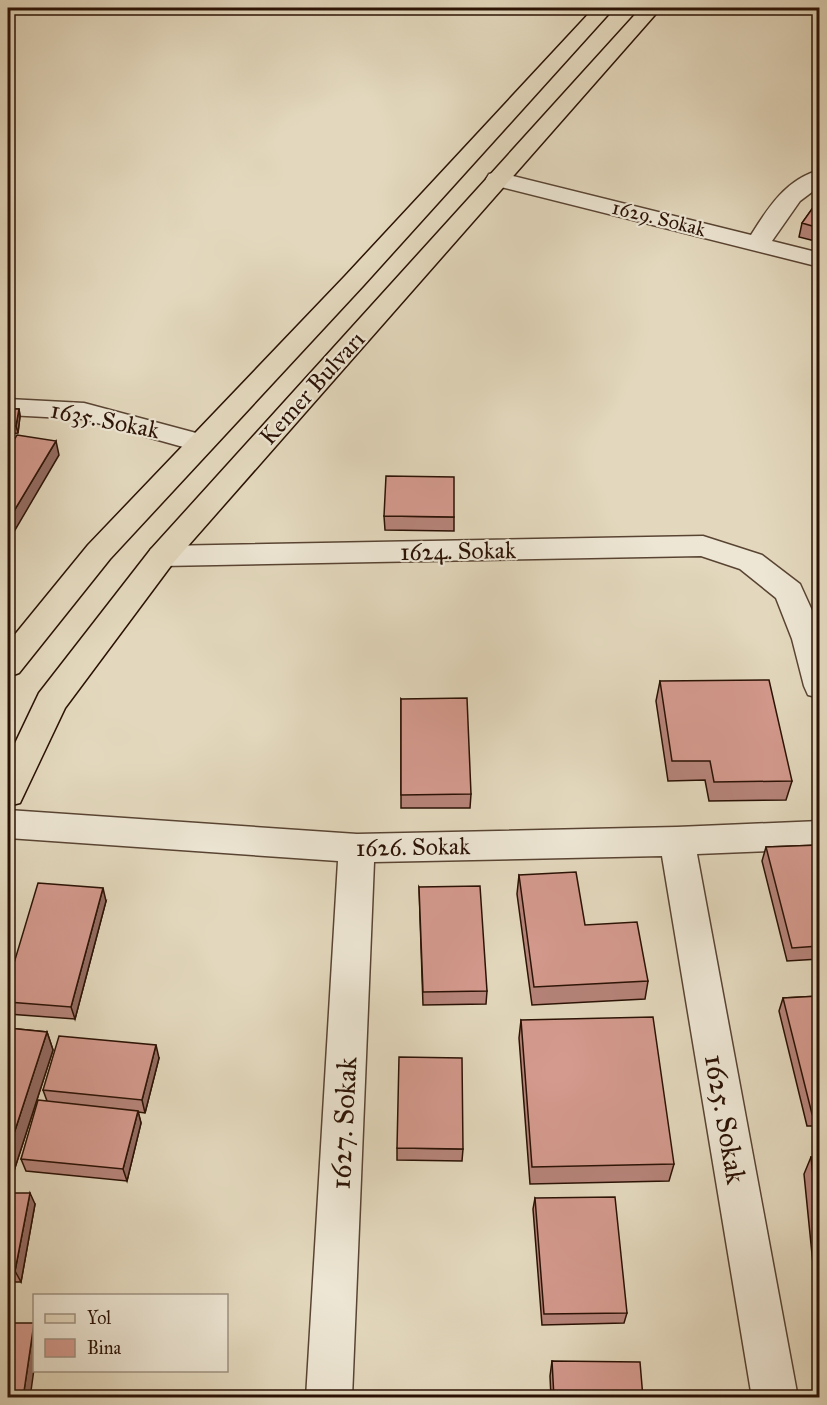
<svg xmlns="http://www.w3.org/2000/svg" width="827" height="1405" font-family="'IM FELL Great Primer',serif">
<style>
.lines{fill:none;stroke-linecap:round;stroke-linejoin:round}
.minor-casing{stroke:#594433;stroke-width:3}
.major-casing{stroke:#2b1205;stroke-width:3}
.minor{fill:#ede6d4;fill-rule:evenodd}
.major{fill:#e3d8bd;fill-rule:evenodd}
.wall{fill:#b6847a;stroke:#2b1205;stroke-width:1.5}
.shaded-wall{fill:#946c63;stroke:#2b1205;stroke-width:1.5}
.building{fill:#d49a8e;stroke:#2b1205;stroke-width:1.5}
.labels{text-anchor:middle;stroke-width:4.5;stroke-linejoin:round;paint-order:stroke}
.far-street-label{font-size:20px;fill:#2b1205;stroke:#ede6d4}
.street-label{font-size:24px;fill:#2b1205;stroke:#ede6d4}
.near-street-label{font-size:28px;fill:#2b1205;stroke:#ede6d4}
</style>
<rect width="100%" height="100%" fill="#e3d8bd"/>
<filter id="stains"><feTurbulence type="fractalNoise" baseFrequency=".00333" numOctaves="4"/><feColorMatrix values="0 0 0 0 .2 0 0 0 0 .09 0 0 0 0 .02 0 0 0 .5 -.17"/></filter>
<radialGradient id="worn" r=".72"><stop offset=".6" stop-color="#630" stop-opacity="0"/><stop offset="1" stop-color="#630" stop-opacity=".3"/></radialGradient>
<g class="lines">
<defs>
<path id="minor" d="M 820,170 L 820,186 L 800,201 L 772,241 L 820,253 L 820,267 L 489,184 L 486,179 L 489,174 L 497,172 L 751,235 C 768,208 786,179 820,170 Z
M 8,399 L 84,403 L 211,437 L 215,443 L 211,449 L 201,452 L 83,419 L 8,415 Z
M 703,536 L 762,555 L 800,584 L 820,628 L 820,698 L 808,695 L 804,686 L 792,639 L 776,598 L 740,569 L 701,556 L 162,566 L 151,563 L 147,556 L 151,549 L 162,546 Z
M 8,810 L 357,834 L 677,827 L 820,821 L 820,849 L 697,854 L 798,1398 L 752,1398 L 662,856 L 374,862 L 352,1398 L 306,1398 L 338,861 L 8,838 Z"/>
<path id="major" d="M 594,8 L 614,8 L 363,286 L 110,559 L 19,673 L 8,677 L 8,643 L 88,545 L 345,276 Z
M 641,8 L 661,8 L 173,563 L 65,708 L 20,803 L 8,806 L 8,758 L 39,693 L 151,549 Z"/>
</defs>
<use href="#minor" class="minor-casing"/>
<use href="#major" class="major-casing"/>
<use href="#minor" class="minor"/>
<use href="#major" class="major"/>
</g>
<path class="wall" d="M 819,199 L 819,242 L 799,237 L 802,223 Z
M 8,409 L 19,409 L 20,416 L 18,433 L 8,434 Z
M 384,516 L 454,517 L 454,531 L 385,530 Z
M 660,681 L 792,781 L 786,800 L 709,801 L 705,780 L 668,781 L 656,701 Z
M 401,699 L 471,794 L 470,808 L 401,808 Z
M 819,845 L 819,959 L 787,961 L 762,861 L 766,847 Z
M 519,875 L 585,925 L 648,981 L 645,999 L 532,1005 L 517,894 Z
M 419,887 L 487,991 L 486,1004 L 423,1005 Z
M 106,901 L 75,1019 L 8,1014 L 8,983 Z
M 819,996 L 819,1126 L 807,1126 L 779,1011 L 783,998 Z
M 521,1020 L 674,1164 L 669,1181 L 530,1184 L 519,1038 Z
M 8,1028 L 47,1032 L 53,1050 L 12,1177 L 8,1176 Z
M 159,1058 L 145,1113 L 138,1112 L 141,1123 L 127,1181 L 26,1171 L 21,1159 L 47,1101 L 43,1090 Z
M 397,1148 L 463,1149 L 462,1161 L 397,1160 Z
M 811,1157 L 819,1158 L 819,1324 L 804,1174 Z
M 8,1193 L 35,1204 L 21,1282 L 8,1282 Z
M 535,1198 L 627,1313 L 624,1323 L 542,1325 L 533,1209 Z
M 552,1361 L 643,1398 L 551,1398 L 550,1376 Z"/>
<path class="shaded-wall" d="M 19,409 L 20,416 L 18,433 L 16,426 Z
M 56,441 L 59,455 L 8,542 L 8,521 Z
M 103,888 L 106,901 L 75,1019 L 71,1007 Z
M 47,1032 L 53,1050 L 12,1177 L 8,1166 L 8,1152 Z
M 156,1045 L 159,1058 L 145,1113 L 142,1100 Z
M 138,1111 L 141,1123 L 127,1181 L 123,1169 Z
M 30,1193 L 35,1204 L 21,1282 L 15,1271 Z
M 34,1324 L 34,1369 L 30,1398 L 23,1398 Z"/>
<path class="building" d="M 819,199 L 819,228 L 802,223 Z
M 8,409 L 19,409 L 16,426 L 8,426 Z
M 17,435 L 56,441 L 8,521 L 8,451 Z
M 386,476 L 454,477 L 454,517 L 384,516 Z
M 769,680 L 792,781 L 714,782 L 710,761 L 672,761 L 660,681 Z
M 467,698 L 471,794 L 401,795 L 401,699 Z
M 819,845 L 819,946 L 792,948 L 766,847 Z
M 576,872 L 585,925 L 637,922 L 648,981 L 534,987 L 519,875 Z
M 38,883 L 103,888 L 71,1007 L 8,1002 L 8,983 Z
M 480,886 L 487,991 L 423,992 L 419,887 Z
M 819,996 L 819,1114 L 812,1114 L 783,998 Z
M 653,1017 L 674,1164 L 532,1167 L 521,1020 Z
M 8,1028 L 47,1032 L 8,1152 Z
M 59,1036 L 156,1045 L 142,1100 L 43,1090 Z
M 399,1057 L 462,1058 L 463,1149 L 397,1148 Z
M 38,1100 L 138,1111 L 123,1169 L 21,1159 Z
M 811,1157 L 819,1158 L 819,1235 Z
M 8,1193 L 30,1193 L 15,1271 L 8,1271 Z
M 615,1197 L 627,1313 L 544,1314 L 535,1198 Z
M 8,1323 L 34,1323 L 23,1398 L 8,1398 Z
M 552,1361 L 640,1362 L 643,1398 L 554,1398 Z"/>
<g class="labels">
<g class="far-street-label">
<text transform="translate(659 218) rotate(14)" y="7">1629. Sokak</text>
</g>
<g class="street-label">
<text transform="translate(312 388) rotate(-48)" y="8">Kemer Bulvarı</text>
<text transform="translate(105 420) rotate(11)" y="8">1635. Sokak</text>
<text transform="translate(458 551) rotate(-1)" y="8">1624. Sokak</text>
<text transform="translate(413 847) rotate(-1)" y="8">1626. Sokak</text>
</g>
<g class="near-street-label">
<text transform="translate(726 1119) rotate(80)" y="10">1625. Sokak</text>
<text transform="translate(343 1123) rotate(-87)" y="10">1627. Sokak</text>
</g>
</g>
<rect width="827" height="1405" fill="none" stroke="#e3d8bd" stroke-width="30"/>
<rect x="9" y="9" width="809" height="1387" fill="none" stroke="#2b1205" stroke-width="3"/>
<rect x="15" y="15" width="797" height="1375" fill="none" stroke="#2b1205" stroke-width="1.5"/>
<rect x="33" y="1294" width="195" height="78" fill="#ede6d4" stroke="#9f9181" stroke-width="1.5"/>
<rect x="45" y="1314" width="30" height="9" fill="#e3d8bd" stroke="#9f9181" stroke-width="1.5"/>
<text x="87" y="1324" font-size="18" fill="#2b1205">Yol</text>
<rect x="45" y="1339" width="30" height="18" fill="#d49a8e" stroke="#9f9181" stroke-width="1.5"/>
<text x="87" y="1354" font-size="18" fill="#2b1205">Bina</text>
<rect width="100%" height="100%" filter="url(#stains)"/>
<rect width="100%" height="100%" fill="url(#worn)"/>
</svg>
